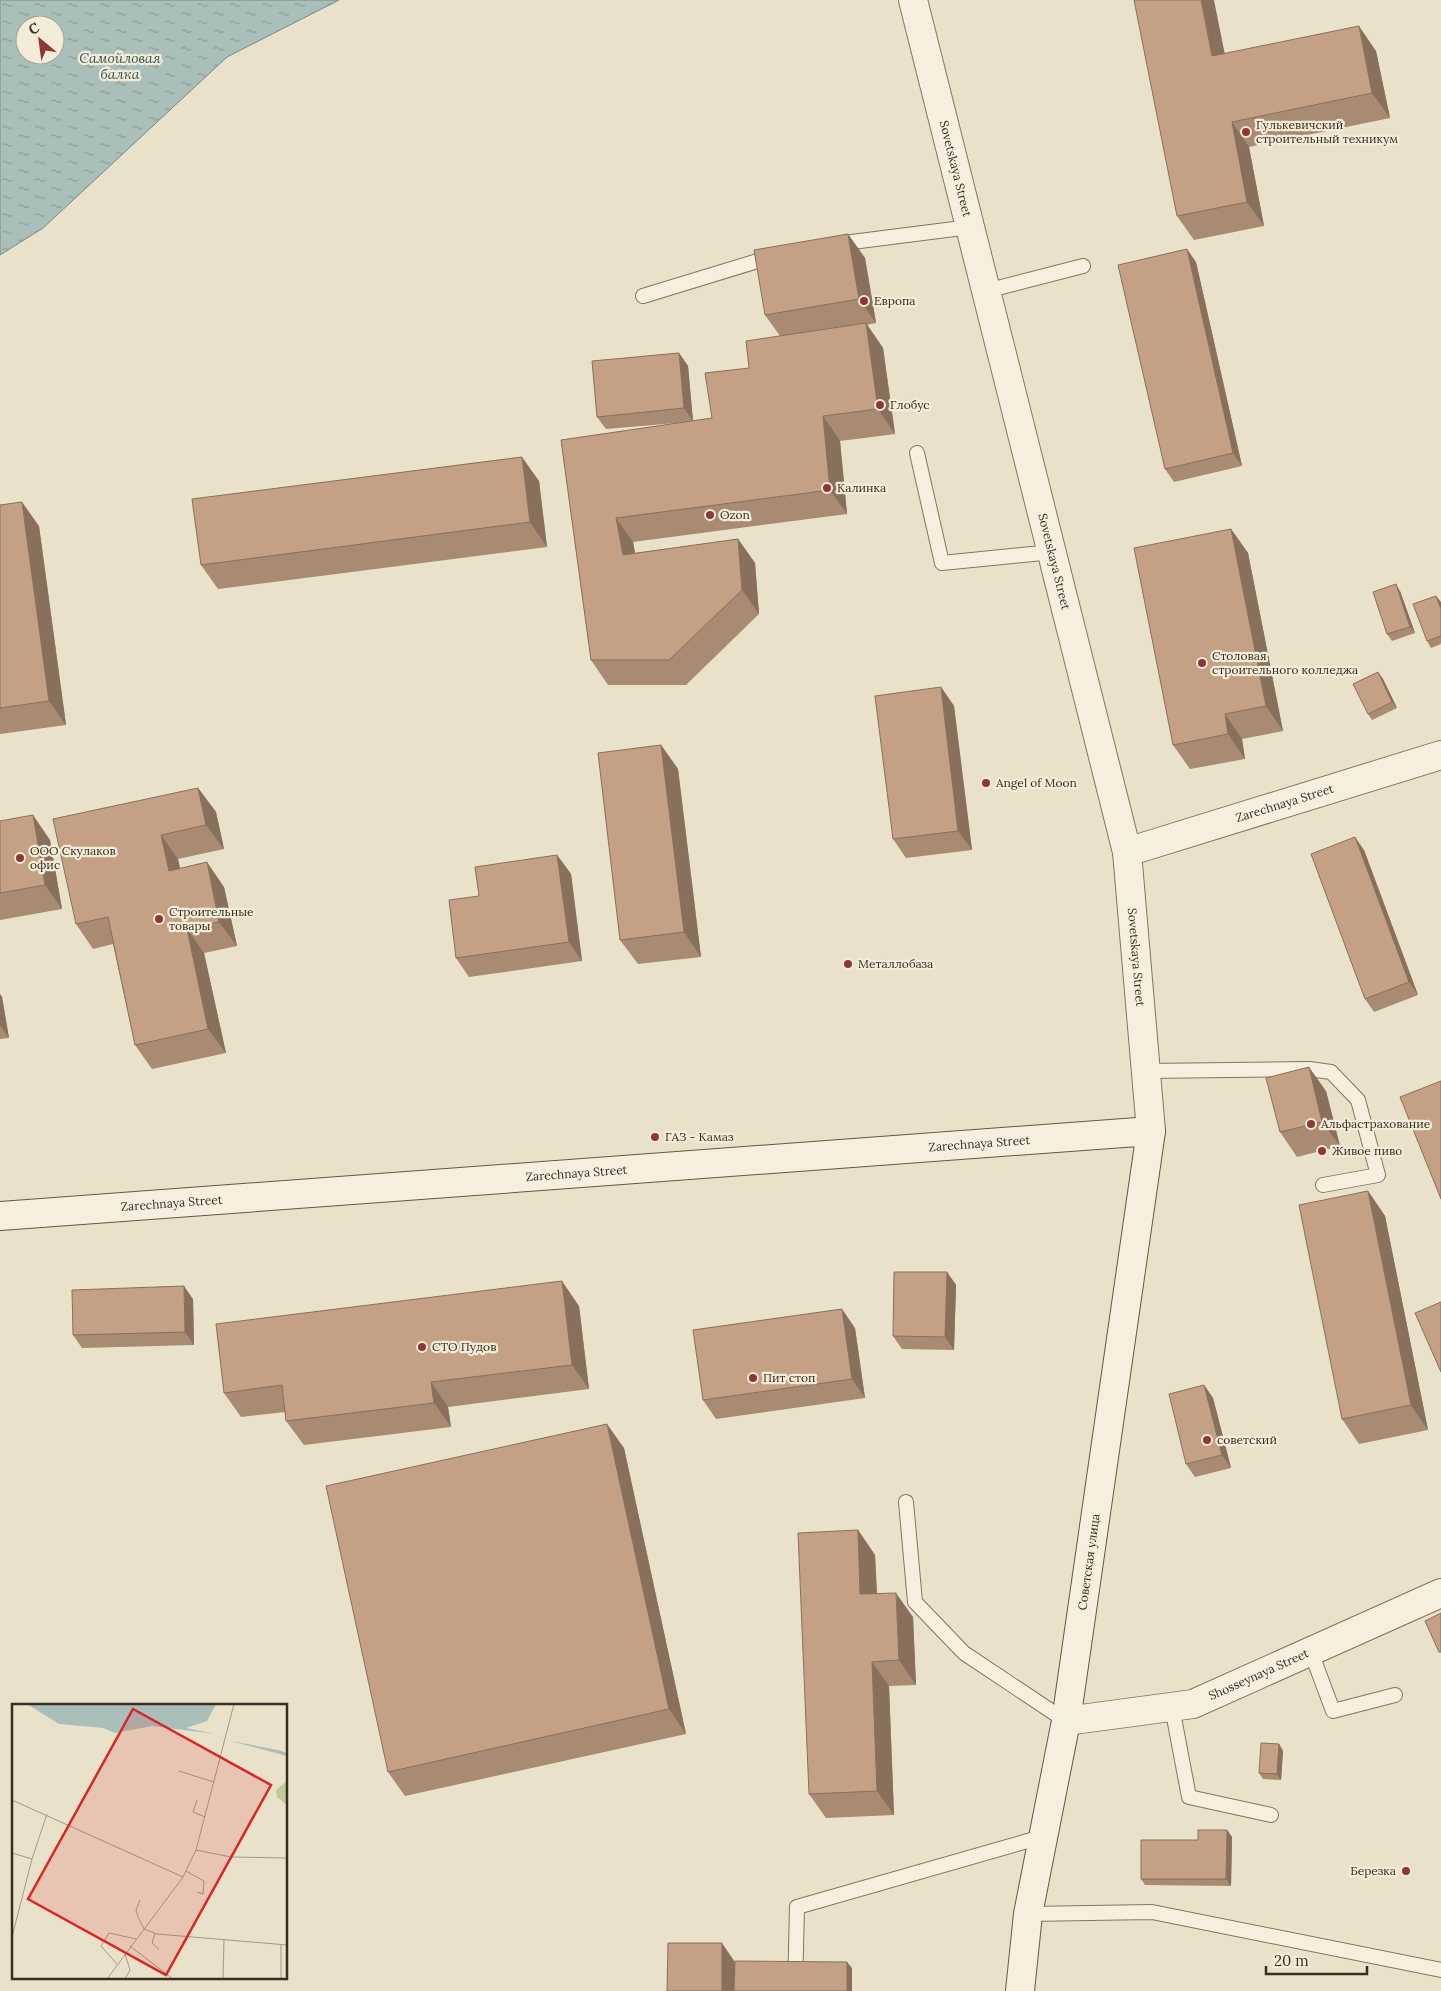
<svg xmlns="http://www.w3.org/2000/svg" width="1441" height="1991" font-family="Lora,serif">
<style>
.water{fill:url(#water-ripples);stroke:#718d87;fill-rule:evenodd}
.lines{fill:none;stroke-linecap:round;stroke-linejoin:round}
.service-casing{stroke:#857560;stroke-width:16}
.minor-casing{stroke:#857560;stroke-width:30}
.tertiary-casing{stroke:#857560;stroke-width:30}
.secondary-casing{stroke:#675643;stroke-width:30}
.service{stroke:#f6efdd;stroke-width:14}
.minor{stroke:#f6efdd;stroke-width:28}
.tertiary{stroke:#f6efdd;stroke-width:28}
.secondary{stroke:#f6efdd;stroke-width:28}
.wall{fill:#a98a72}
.shaded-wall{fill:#89705c}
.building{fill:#c4a084;stroke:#89705c}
.poi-dot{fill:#8e3737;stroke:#f3ecd9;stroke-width:2}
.labels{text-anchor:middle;stroke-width:4.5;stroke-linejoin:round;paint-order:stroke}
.poi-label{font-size:12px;fill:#382d22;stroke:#f3ecd9;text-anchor:start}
.street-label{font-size:12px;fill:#382d22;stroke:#f3ecd9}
.water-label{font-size:14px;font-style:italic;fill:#335654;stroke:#f3ecd9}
.inset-road{fill:none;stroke:#a39987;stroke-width:1}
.view{fill:#d62828;fill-opacity:0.15;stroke:#d62828;stroke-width:2.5}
.inset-edge{fill:none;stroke:#382d22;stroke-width:2.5}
</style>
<defs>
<pattern id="water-ripples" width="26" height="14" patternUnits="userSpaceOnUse" patternTransform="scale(1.25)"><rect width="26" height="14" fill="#aabfb9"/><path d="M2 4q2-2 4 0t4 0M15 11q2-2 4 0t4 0" fill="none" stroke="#8b9c96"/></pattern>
</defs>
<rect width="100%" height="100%" fill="#eae1ca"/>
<path class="water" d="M 0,0 L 339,0 L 227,57 L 43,228 L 0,255 ZM 25,25 L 55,25 L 55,55 L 25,55 Z"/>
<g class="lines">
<defs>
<path id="service" d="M 836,244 L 970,227
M 986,291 L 1083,266
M 643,296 L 774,256
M 917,453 L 942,563 L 1052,552
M 1146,1071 L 1309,1069 L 1331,1072 L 1358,1100 L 1378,1175 L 1323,1185
M 906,1502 L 915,1602 L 964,1653 L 1066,1721
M 1311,1652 L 1333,1711 L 1395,1695
M 1172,1707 L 1189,1797 L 1271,1815
M 1028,1914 L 1152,1912 L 1441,1970
M 795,1991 L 797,1907 L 1045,1836"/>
<g id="minor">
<path id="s1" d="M 1127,852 L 1441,755"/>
</g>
<g id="tertiary">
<path id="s2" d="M 913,0 L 1127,852 L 1151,1131"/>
<path id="s3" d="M 1066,1721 L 1193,1704 L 1441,1593"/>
</g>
<g id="secondary">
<path id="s4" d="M 0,1216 L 1151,1131 L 1066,1721 L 1028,1914 L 1020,1991"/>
</g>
</defs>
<use href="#service" class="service-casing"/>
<use href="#minor" class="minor-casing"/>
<use href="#tertiary" class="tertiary-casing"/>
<use href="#secondary" class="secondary-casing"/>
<use href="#service" class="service"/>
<use href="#minor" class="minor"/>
<use href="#tertiary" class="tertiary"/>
<use href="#secondary" class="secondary"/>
</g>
<path class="wall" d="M 1376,51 L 1390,118 L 1249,147 L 1264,226 L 1194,240 L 1177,216 L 1224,53 Z
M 848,234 L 865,258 L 876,323 L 867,325 L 883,348 L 895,434 L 840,441 L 847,514 L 633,542 L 635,553 L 738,539 L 755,563 L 759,614 L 686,685 L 608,685 L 591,660 L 561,440 L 688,422 L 606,429 L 597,417 L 679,353 L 688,366 L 693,421 L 712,418 L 749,368 L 780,336 L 765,315 Z
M 1196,262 L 1242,466 L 1174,482 L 1165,469 Z
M 539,481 L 547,547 L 218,589 L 201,565 Z
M 0,505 L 39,526 L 66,725 L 0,734 Z
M 1231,529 L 1248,553 L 1283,731 L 1242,739 L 1245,759 L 1190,769 L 1173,745 Z
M 1400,591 L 1415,633 L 1392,641 L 1387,634 Z
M 1436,596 L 1441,603 L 1441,644 L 1431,648 L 1427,641 Z
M 1383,679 L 1397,708 L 1372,720 L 1368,714 Z
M 941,687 L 954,706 L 972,850 L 906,858 L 893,839 Z
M 661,745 L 678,769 L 701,957 L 638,964 L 620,940 Z
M 198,788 L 216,812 L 224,849 L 178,859 L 180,868 L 224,887 L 237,946 L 204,953 L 226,1053 L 152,1069 L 135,1045 L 113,944 L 93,949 L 76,924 Z
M 0,821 L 50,840 L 62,909 L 0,920 Z
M 1364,850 L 1418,995 L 1374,1012 L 1365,999 Z
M 557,855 L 571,874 L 582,961 L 469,977 L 456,958 L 479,896 Z
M 0,994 L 2,997 L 9,1038 L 0,1039 Z
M 1326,1091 L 1340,1146 L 1297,1157 L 1280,1132 Z
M 1368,1191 L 1385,1216 L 1428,1430 L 1359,1444 L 1342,1419 Z
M 947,1272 L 956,1285 L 954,1350 L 902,1349 L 893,1336 Z
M 193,1299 L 194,1345 L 82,1348 L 73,1335 Z
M 579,1306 L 589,1389 L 448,1407 L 451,1427 L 304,1445 L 286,1421 L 285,1412 L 241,1417 L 224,1393 Z
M 855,1328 L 865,1398 L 716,1419 L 703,1400 Z
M 1204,1385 L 1213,1398 L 1231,1468 L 1195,1477 L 1186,1464 Z
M 624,1448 L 686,1734 L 405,1796 L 388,1772 Z
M 858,1530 L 875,1555 L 877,1594 L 913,1617 L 916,1685 L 889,1686 L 894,1815 L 826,1818 L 809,1794 Z
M 1279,1744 L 1283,1751 L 1281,1780 L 1263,1779 L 1259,1773 Z
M 1227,1830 L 1232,1837 L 1231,1886 L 1145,1885 L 1141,1879 L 1198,1840 Z"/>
<path class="shaded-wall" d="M 1201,0 L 1214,0 L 1230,80 L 1212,56 Z
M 1359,26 L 1376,51 L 1390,118 L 1372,93 Z
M 1232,122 L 1249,147 L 1264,226 L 1247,202 Z
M 848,234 L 865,258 L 876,323 L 859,299 Z
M 1187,249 L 1196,262 L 1242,466 L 1233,453 Z
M 866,323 L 883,348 L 895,434 L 878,409 Z
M 679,353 L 688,366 L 693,421 L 684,408 Z
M 823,416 L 840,441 L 847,514 L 830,490 Z
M 522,457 L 539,481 L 547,547 L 530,522 Z
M 22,502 L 39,526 L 66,725 L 49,701 Z
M 616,518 L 633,542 L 640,579 L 623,555 Z
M 1231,529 L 1248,553 L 1283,731 L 1266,706 Z
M 738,539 L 755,563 L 759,614 L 742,590 Z
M 1396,584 L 1400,591 L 1415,633 L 1410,627 Z
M 1436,596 L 1441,602 L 1441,609 Z
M 1378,672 L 1383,679 L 1397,708 L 1392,702 Z
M 941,687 L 954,706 L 972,850 L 958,831 Z
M 1225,714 L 1242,739 L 1245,759 L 1228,734 Z
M 661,745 L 678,769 L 701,957 L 684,932 Z
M 198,788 L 216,812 L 224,849 L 206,825 Z
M 33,815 L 50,840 L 62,909 L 45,885 Z
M 161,835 L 178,859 L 186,895 L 169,871 Z
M 1355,837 L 1364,850 L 1418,995 L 1409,982 Z
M 557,855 L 571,874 L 582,961 L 569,942 Z
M 207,862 L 224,887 L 237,946 L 219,922 Z
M 187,929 L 204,953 L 226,1053 L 208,1029 Z
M 0,994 L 2,997 L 9,1038 L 0,1025 Z
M 1309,1067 L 1326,1091 L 1340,1146 L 1322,1122 Z
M 1368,1191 L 1385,1216 L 1428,1430 L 1411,1405 Z
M 947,1272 L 956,1285 L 954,1350 L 945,1337 Z
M 562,1281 L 579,1306 L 589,1389 L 572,1365 Z
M 184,1286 L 193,1299 L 194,1345 L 185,1332 Z
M 842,1309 L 855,1328 L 865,1398 L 852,1379 Z
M 431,1382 L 448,1407 L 451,1427 L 434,1403 Z
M 1204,1385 L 1213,1398 L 1231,1468 L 1222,1455 Z
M 607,1424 L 624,1448 L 686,1734 L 669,1709 Z
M 858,1530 L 875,1555 L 878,1619 L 860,1594 Z
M 896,1593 L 913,1617 L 916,1685 L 899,1660 Z
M 872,1662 L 889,1686 L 894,1815 L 877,1791 Z
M 1279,1744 L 1283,1751 L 1281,1780 L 1277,1774 Z
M 1227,1830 L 1232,1837 L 1231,1886 L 1226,1879 Z
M 722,1943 L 739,1968 L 739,1991 L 722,1991 Z
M 847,1962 L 852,1968 L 852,1991 L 847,1991 Z"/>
<path class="building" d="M 1134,0 L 1201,0 L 1212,56 L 1359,26 L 1372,93 L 1232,122 L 1247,202 L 1177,216 Z
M 848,234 L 859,299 L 765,315 L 754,250 Z
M 1187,249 L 1233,453 L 1165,469 L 1118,265 Z
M 866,323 L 878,409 L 823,416 L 830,490 L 616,518 L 623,555 L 738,539 L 742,590 L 669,660 L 591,660 L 561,440 L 712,418 L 705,373 L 749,368 L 746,341 Z
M 679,353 L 684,408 L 597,417 L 592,361 Z
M 522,457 L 530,522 L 201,565 L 192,499 Z
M 22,502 L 49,701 L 0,708 L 0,505 Z
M 1231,529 L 1266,706 L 1225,714 L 1228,734 L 1173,745 L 1134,548 Z
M 1396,584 L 1410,627 L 1387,634 L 1373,592 Z
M 1436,596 L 1441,609 L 1441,636 L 1427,641 L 1413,604 Z
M 1378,672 L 1392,702 L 1368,714 L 1353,684 Z
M 941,687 L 958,831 L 893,839 L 875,696 Z
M 661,745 L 684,932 L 620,940 L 598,753 Z
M 198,788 L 206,825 L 161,835 L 169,871 L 207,862 L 219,922 L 187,929 L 208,1029 L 135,1045 L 108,917 L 76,924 L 53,819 Z
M 33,815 L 45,885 L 0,893 L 0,821 Z
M 1355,837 L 1409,982 L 1365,999 L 1311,854 Z
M 557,855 L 569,942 L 456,958 L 449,900 L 479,896 L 475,867 Z
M 1309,1067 L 1322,1122 L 1280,1132 L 1266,1078 Z
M 1441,1081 L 1441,1199 L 1400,1097 Z
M 1368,1191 L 1411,1405 L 1342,1419 L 1299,1205 Z
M 894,1272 L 947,1272 L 945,1337 L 893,1336 Z
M 562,1281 L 572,1365 L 431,1382 L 434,1403 L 286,1421 L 282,1385 L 224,1393 L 216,1324 Z
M 184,1286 L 185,1332 L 73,1335 L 72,1290 Z
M 1441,1302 L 1441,1372 L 1415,1313 Z
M 842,1309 L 852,1379 L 703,1400 L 693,1330 Z
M 1204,1385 L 1222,1455 L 1186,1464 L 1169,1394 Z
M 607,1424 L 669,1709 L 388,1772 L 326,1486 Z
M 858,1530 L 860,1594 L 896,1593 L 899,1660 L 872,1662 L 877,1791 L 809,1794 L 798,1533 Z
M 1441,1613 L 1441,1652 L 1439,1652 L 1425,1621 Z
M 1261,1743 L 1279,1744 L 1277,1774 L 1259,1773 Z
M 1198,1830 L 1227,1830 L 1226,1879 L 1141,1879 L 1141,1840 L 1198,1840 Z
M 668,1943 L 722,1943 L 722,1991 L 667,1991 Z
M 735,1961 L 847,1962 L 847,1991 L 734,1991 Z"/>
<g class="poi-dot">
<circle cx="1246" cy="132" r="5"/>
<circle cx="864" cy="301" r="5"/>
<circle cx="880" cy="405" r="5"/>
<circle cx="827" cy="488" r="5"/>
<circle cx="710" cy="515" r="5"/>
<circle cx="1202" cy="663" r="5"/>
<circle cx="986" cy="783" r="5"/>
<circle cx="20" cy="858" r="5"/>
<circle cx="159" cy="919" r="5"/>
<circle cx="848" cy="964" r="5"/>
<circle cx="1311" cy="1124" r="5"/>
<circle cx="655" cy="1137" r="5"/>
<circle cx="1322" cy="1151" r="5"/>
<circle cx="422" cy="1347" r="5"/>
<circle cx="753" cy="1378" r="5"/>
<circle cx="1207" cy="1440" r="5"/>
<circle cx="1406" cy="1871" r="5"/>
</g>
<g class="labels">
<g class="poi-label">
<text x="1256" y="129">Гулькевичский<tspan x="1256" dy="14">строительный техникум</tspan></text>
<text x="874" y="305">Европа</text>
<text x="890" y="409">Глобус</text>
<text x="837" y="492">Калинка</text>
<text x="720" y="519">Ozon</text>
<text x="1212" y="660">Столовая<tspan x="1212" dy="14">строительного колледжа</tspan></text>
<text x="996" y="787">Angel of Moon</text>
<text x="30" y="855">ООО Скулаков<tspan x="30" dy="14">офис</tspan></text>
<text x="169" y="916">Строительные<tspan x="169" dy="14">товары</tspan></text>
<text x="858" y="968">Металлобаза</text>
<text x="1321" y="1128">Альфастрахование</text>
<text x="665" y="1141">ГАЗ - Камаз</text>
<text x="1332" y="1155">Живое пиво</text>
<text x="432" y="1351">СТО Пудов</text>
<text x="763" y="1382">Пит стоп</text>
<text x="1217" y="1444">советский</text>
<text x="1396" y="1875" text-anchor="end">Березка</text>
</g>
<g class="street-label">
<text dy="4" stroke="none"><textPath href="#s2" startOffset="174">Sovetskaya Street</textPath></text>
<text dy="4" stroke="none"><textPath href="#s2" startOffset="579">Sovetskaya Street</textPath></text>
<text dy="4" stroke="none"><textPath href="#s1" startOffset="165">Zarechnaya Street</textPath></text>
<text dy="4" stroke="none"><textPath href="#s2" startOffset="984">Sovetskaya Street</textPath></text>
<text dy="4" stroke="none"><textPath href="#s4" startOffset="982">Zarechnaya Street</textPath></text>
<text dy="4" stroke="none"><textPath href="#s4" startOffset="578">Zarechnaya Street</textPath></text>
<text dy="4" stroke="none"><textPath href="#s4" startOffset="172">Zarechnaya Street</textPath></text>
<text transform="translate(1089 1562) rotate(-82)" y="4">Советская улица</text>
<text dy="4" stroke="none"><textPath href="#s3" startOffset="200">Shosseynaya Street</textPath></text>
</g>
<g class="water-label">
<text x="120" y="63">Самойловая<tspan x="120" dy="16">балка</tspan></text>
</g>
</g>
<g transform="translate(12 1704)">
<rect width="275" height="275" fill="#eae1ca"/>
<path d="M 275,77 L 275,101 L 265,93 L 264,86 Z" fill="#c2c89f"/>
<path d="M 15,0 L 204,0 L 195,17 L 174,24 L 203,30 L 140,22 L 103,29 L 91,24 L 47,20 ZM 219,37 L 266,46 L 275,49 L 275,52 Z" fill="#aabfb9"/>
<path class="inset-road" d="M 167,67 L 202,78M 0,96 L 171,173 L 95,275M 185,96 L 181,108 L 193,113M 184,146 L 219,153 L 275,154M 0,149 L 20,155M 174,167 L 192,177 L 191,190 L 185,188M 171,173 L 184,146 L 222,0M 128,196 L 124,206 L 126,213 L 132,225 L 145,230 L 275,241M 143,229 L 140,239 L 147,245M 0,233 L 20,155 L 35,110M 118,242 L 161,275M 113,250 L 118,266 L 113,275M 105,260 L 89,242 L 97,229 L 124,235M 211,275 L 212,236M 269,275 L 269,241"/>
<path class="view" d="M 121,5 L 259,81 L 154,271 L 16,195 Z"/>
<rect width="275" height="275" class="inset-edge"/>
</g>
<g transform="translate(40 40) rotate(331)"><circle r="24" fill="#f3ecd9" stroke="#a8a090"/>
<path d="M0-4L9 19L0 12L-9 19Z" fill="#8e3737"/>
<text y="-8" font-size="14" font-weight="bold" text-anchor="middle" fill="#382d22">С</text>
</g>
<path d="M1266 1966v8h101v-8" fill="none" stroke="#382d22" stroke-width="2.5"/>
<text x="1274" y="1966" font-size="15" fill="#382d22" stroke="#f3ecd9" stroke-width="4" paint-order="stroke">20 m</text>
</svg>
